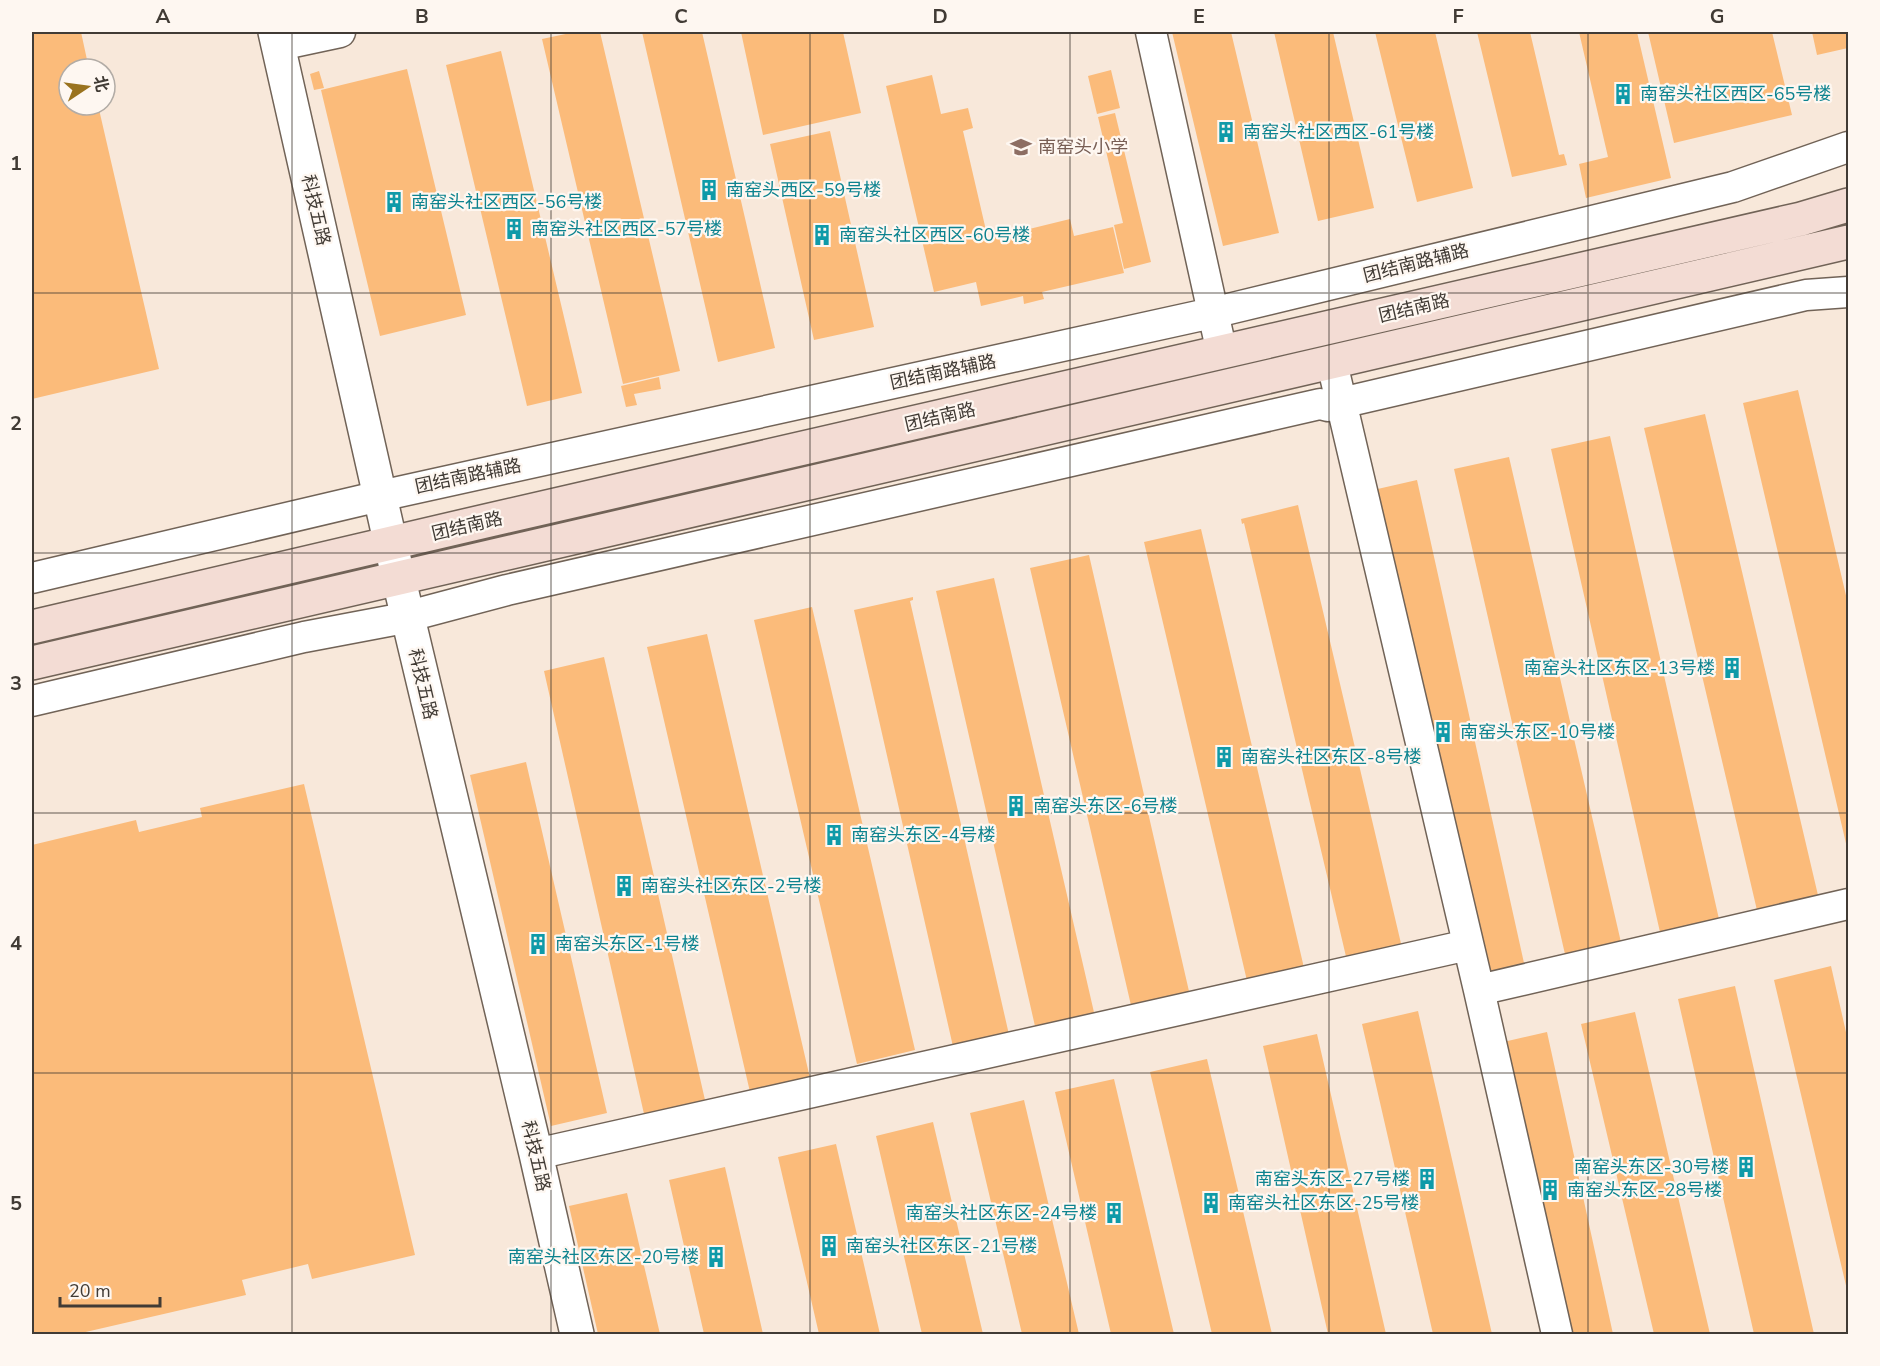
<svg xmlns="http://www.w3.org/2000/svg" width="1880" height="1366" font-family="'Nunito Sans','Noto Sans SC',sans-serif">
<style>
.building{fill:#fbbb7a}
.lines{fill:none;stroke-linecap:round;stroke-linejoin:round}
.minor-casing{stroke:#716357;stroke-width:33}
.tertiary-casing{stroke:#716357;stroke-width:36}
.secondary-casing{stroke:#716357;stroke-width:36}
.minor{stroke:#fff;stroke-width:30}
.tertiary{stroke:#fff;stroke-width:33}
.secondary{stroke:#f3dcd4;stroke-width:33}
.grid{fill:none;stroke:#413b35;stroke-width:1.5;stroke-opacity:0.55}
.labels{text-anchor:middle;stroke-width:4.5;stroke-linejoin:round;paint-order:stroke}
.culture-label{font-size:18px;fill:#0d838f;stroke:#fef7f1;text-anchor:start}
.education-label{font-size:18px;fill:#785e54;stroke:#fef7f1;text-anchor:start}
.street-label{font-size:18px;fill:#413b35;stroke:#fef7f1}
.neatline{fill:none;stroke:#413b35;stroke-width:2}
.grid-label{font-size:20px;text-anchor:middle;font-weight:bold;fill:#413b35}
</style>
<rect width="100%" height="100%" fill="#f8e8da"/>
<path class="building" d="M 32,32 L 81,32 L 89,69 L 69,69 L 69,105 L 98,105 L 159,369 L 32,399 Z
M 575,32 L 600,32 L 680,371 L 623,384 L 542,39 Z
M 642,32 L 702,32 L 775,348 L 718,362 Z
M 741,32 L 843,32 L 861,113 L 763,135 Z
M 1172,32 L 1231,32 L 1279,233 L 1223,246 Z
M 1274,32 L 1333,32 L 1374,208 L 1318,221 Z
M 1375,32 L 1435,32 L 1473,188 L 1417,202 Z
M 1477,32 L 1530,32 L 1559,155 L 1564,154 L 1567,165 L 1512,177 Z
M 1579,32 L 1637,32 L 1671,178 L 1586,198 L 1579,164 L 1608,157 Z
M 1648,32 L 1772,32 L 1792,115 L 1674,143 Z
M 1812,32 L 1848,32 L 1848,48 L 1817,55 Z
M 501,51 L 582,393 L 527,406 L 446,65 Z
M 407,69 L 466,315 L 380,336 L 321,90 Z
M 1111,70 L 1120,108 L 1097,114 L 1088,76 Z
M 319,71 L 324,88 L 314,90 L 310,74 Z
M 932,75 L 941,114 L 968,108 L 973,128 L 963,131 L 988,239 L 1070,219 L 1074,236 L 1113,227 L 1124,273 L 1042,292 L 1044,299 L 1024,304 L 1023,296 L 981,306 L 976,282 L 934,292 L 886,86 Z
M 1115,113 L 1151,262 L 1124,269 L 1114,225 L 1123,223 L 1098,117 Z
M 830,131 L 874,327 L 814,340 L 770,144 Z
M 659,377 L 661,389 L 634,394 L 637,405 L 626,407 L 621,386 Z
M 1798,390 L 1848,604 L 1848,852 L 1743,403 Z
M 1705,414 L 1821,908 L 1760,923 L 1644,428 Z
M 1610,436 L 1721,928 L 1662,941 L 1551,449 Z
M 1509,457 L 1623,951 L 1567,963 L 1454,469 Z
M 1417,480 L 1526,972 L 1469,985 L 1360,493 Z
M 1298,505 L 1403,952 L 1348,965 L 1244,523 L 1242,524 L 1241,519 Z
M 1201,529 L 1305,972 L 1248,985 L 1144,542 Z
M 1089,555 L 1191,1000 L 1133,1014 L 1030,568 Z
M 994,578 L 1096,1021 L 1037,1035 L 936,591 Z
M 913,597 L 913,600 L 910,601 L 1010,1039 L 954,1051 L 854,610 Z
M 812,607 L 915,1050 L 857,1064 L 754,620 Z
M 707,634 L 810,1078 L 750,1092 L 647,647 Z
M 604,657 L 705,1100 L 644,1114 L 544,671 Z
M 526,762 L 607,1113 L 551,1126 L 470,775 Z
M 304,784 L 415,1255 L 312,1279 L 308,1264 L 242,1280 L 246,1295 L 77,1334 L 32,1334 L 32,845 L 136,820 L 139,832 L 202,817 L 200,808 Z
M 1831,966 L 1848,1041 L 1848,1294 L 1774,980 Z
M 1735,986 L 1814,1334 L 1754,1334 L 1678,999 Z
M 1418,1011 L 1492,1334 L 1433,1334 L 1362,1024 Z
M 1635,1012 L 1710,1334 L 1654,1334 L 1581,1024 Z
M 1547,1032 L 1613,1334 L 1550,1334 L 1486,1046 Z
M 1317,1034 L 1386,1334 L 1328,1334 L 1263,1046 Z
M 1207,1059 L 1272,1334 L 1212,1334 L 1150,1072 Z
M 1114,1079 L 1174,1334 L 1111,1334 L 1055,1092 Z
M 1024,1100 L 1079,1334 L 1022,1334 L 970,1113 Z
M 933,1122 L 983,1334 L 922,1334 L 876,1136 Z
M 836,1144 L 880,1334 L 819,1334 L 778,1157 Z
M 725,1167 L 763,1334 L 704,1334 L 669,1180 Z
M 627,1193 L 660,1334 L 598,1334 L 569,1206 Z"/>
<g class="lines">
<defs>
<path id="minor" d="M 1151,32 L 1222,353
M 279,45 L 340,32
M 1332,363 L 1479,990 L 1557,1334
M 32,578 L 380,496 L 1212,313 L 1733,187 L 1848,147
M 32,701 L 304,637 L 394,620 L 507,590 L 1320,404 L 1328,406 L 1806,295 L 1848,292
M 1479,990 L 1848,904
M 536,1154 L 1468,945"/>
<path id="tertiary" d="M 275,32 L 398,576 L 536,1154 L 577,1334"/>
<path id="secondary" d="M 32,627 L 490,520 L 1801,219 L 1848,205
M 32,663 C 636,520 1243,384 1848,242"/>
</defs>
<use href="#minor" class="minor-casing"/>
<use href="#tertiary" class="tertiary-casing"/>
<use href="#secondary" class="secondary-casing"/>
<use href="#minor" class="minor"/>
<use href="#tertiary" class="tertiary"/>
<use href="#secondary" class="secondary"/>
</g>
<path class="grid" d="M 292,32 L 292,1334M 551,32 L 551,1334M 810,32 L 810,1334M 1070,32 L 1070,1334M 1329,32 L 1329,1334M 1588,32 L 1588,1334M 32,293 L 1848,293M 32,553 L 1848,553M 32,813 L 1848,813M 32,1073 L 1848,1073"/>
<defs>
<symbol id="building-bare" viewBox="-9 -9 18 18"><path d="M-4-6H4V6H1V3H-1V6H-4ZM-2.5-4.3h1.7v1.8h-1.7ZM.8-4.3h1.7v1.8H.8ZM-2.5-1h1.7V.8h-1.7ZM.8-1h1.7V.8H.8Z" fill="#0f9aa8" stroke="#fef7f1" stroke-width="2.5" paint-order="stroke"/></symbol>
<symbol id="school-bare" viewBox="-9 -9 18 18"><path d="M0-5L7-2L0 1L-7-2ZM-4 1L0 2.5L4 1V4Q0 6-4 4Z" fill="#8d6e63" stroke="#fef7f1" stroke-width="2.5" paint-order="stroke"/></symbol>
</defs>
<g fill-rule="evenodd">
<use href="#building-bare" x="1608" y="79" width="30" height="30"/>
<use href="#building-bare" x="1211" y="117" width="30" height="30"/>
<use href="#school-bare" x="1006" y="132" width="30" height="30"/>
<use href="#building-bare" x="694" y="175" width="30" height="30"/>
<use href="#building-bare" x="379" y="187" width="30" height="30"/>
<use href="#building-bare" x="499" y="214" width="30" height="30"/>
<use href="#building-bare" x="807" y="220" width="30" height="30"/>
<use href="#building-bare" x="1717" y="653" width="30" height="30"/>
<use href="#building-bare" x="1428" y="717" width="30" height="30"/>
<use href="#building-bare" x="1209" y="742" width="30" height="30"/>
<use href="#building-bare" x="1001" y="791" width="30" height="30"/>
<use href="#building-bare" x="819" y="820" width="30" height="30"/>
<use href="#building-bare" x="609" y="871" width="30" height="30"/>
<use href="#building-bare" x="523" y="929" width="30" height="30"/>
<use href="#building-bare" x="1731" y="1152" width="30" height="30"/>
<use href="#building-bare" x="1412" y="1164" width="30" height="30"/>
<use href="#building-bare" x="1535" y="1175" width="30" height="30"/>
<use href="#building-bare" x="1196" y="1188" width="30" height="30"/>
<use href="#building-bare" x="1099" y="1198" width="30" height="30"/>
<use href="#building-bare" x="814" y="1231" width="30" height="30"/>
<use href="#building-bare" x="701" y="1242" width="30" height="30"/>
</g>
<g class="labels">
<g class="culture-label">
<text x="1640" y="100">南窑头社区西区-65号楼</text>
<text x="1243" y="138">南窑头社区西区-61号楼</text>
<text x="726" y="196">南窑头西区-59号楼</text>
<text x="411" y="208">南窑头社区西区-56号楼</text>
<text x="531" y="235">南窑头社区西区-57号楼</text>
<text x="839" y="241">南窑头社区西区-60号楼</text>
<text x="1715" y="674" text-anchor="end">南窑头社区东区-13号楼</text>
<text x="1460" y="738">南窑头东区-10号楼</text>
<text x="1241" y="763">南窑头社区东区-8号楼</text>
<text x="1033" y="812">南窑头东区-6号楼</text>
<text x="851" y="841">南窑头东区-4号楼</text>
<text x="641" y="892">南窑头社区东区-2号楼</text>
<text x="555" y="950">南窑头东区-1号楼</text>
<text x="1729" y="1173" text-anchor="end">南窑头东区-30号楼</text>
<text x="1410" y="1185" text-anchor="end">南窑头东区-27号楼</text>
<text x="1567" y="1196">南窑头东区-28号楼</text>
<text x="1228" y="1209">南窑头社区东区-25号楼</text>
<text x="1097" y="1219" text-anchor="end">南窑头社区东区-24号楼</text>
<text x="846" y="1252">南窑头社区东区-21号楼</text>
<text x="699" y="1263" text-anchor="end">南窑头社区东区-20号楼</text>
</g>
<g class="education-label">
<text x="1038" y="153">南窑头小学</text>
</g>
<g class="street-label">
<text transform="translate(316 210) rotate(77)" y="6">科技五路</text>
<text transform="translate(1416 263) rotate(-14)" y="6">团结南路辅路</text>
<text transform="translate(1414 308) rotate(-13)" y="6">团结南路</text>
<text transform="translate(943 372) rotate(-12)" y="6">团结南路辅路</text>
<text transform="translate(940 417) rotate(-13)" y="6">团结南路</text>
<text transform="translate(468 476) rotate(-12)" y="6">团结南路辅路</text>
<text transform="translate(467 526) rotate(-13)" y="6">团结南路</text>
<text transform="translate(423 684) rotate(77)" y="6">科技五路</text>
<text transform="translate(536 1156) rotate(77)" y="6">科技五路</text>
</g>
</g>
<rect width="1880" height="1366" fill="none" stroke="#fef7f1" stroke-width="66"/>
<g transform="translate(87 87) rotate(77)"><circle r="28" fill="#fef7f1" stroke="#b2aca6" stroke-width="1.5"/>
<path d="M0-4.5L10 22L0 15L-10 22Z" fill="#9a731f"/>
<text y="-9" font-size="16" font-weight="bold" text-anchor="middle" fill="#413b35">北</text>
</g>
<path d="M60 1297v9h100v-9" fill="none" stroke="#413b35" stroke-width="3"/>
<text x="69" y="1297" font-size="18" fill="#413b35" stroke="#fef7f1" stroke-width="4.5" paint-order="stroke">20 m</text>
<rect x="33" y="33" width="1814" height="1300" class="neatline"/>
<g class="grid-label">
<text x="163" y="23">A</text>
<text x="422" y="23">B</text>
<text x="681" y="23">C</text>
<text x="940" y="23">D</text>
<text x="1199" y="23">E</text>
<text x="1458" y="23">F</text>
<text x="1717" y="23">G</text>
<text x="16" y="170">1</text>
<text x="16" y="430">2</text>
<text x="16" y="690">3</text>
<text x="16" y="950">4</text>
<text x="16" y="1210">5</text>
</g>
</svg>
